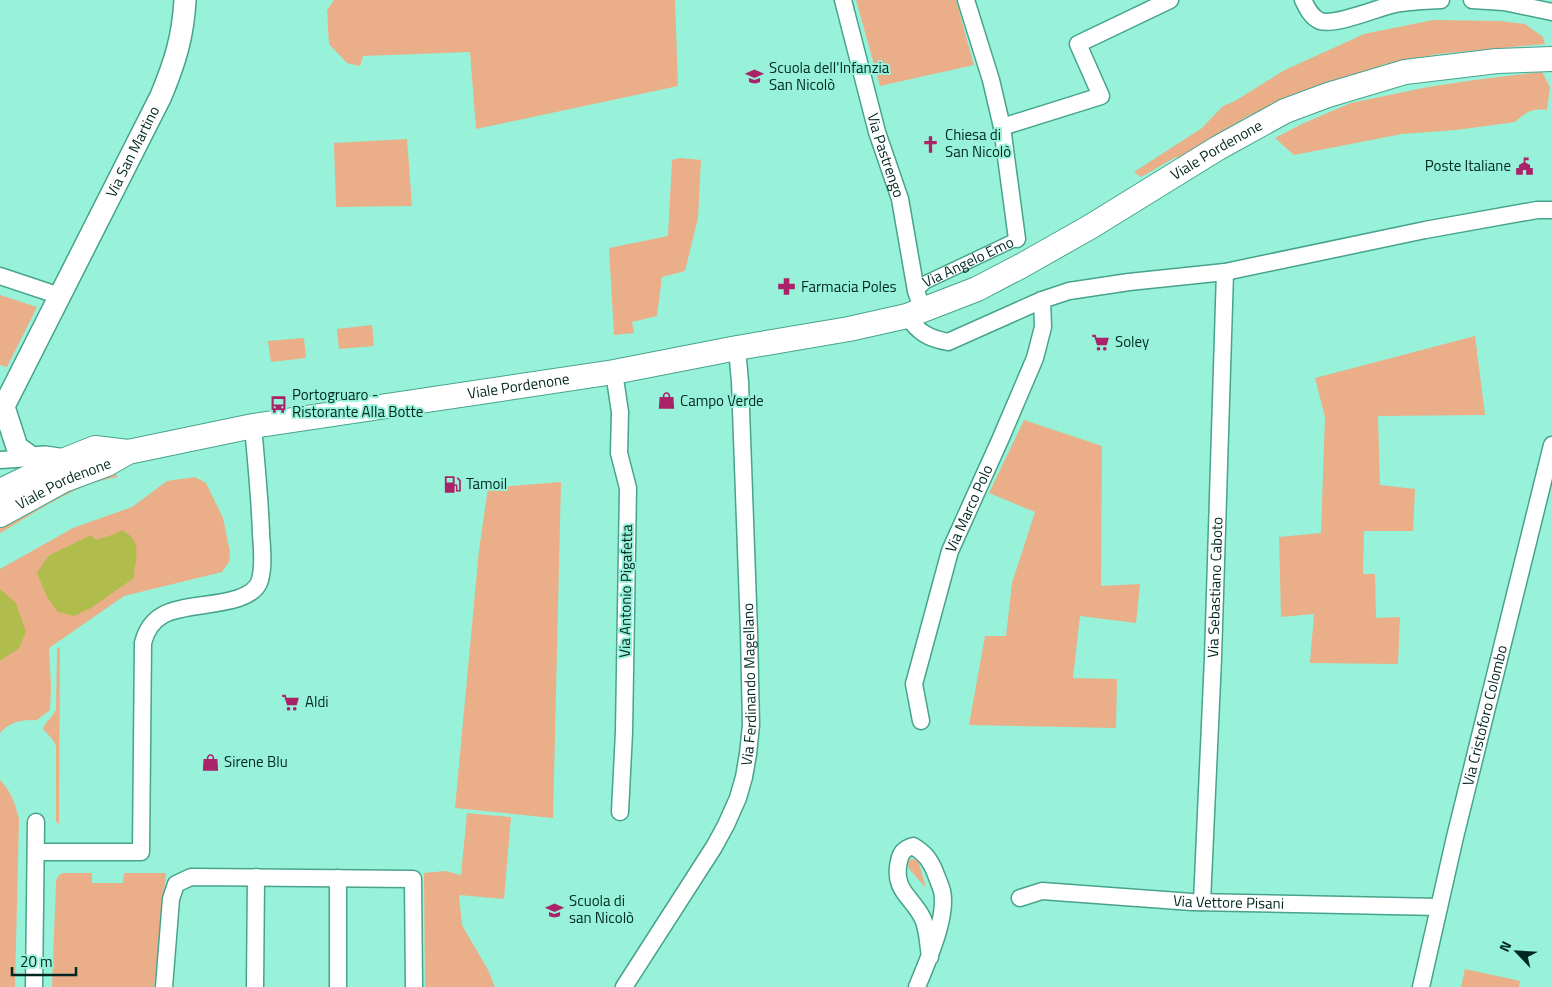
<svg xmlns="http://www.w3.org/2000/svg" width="1552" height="987" font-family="'Titillium Web',sans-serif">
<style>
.green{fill:#eaaf88}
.water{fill:#b0bc4c}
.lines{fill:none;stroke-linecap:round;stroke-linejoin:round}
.pedestrian-casing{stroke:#47a38c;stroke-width:15}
.minor-casing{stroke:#47a38c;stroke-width:19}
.tertiary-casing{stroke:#47a38c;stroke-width:24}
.secondary-casing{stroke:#47a38c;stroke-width:26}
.pedestrian{stroke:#fff;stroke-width:12}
.minor{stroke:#fff;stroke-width:16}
.tertiary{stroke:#fff;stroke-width:21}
.secondary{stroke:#fff;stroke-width:24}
.labels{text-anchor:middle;stroke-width:4;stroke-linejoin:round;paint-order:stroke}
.poi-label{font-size:15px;fill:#002820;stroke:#97f2d9;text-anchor:start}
.street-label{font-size:15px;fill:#002820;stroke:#97f2d9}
</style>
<rect width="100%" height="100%" fill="#97f2d9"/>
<path class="green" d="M 334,0 L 675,0 L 678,86 L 476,129 L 470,52 L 363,56 L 360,66 L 347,63 L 329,44 L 327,10 Z
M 856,0 L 956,0 L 974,65 L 880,86 Z
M 1433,20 L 1500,21 L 1525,24 L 1543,37 L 1545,44 L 1438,54 L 1382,65 L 1371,72 L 1346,77 L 1250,115 L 1227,128 L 1208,146 L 1178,158 L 1176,157 L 1141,177 L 1134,172 L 1202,128 L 1223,106 L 1235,101 L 1283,71 L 1364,34 Z
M 1542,72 L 1550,87 L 1547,110 C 1532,108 1526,112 1515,122 L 1456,130 L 1402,134 L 1294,155 L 1275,138 L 1304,123 L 1351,103 L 1428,87 L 1482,79 Z
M 407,139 L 412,206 L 336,207 L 334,143 Z
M 680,158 L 701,160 L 698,218 L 685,271 L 662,277 L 657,316 L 632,322 L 634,333 L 614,335 L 609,248 L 668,236 L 672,160 Z
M 0,295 L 37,307 L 7,367 L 0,365 Z
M 372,325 L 374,346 L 339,349 L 337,329 Z
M 1475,336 L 1485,415 L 1378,416 L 1380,485 L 1415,489 L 1413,531 L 1364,531 L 1363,574 L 1375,574 L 1376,618 L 1400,617 L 1398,664 L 1310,663 L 1314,614 L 1281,617 L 1279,537 L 1321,533 L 1325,417 L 1315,378 Z
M 304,338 L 306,358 L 271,362 L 268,341 Z
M 1024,420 L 1102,446 L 1101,586 L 1140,584 L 1136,623 L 1080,616 L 1073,678 L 1117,679 L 1116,728 L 969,725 L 985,636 L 1006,636 L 1012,583 L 1035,512 L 989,493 Z
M 113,471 L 118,477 C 78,482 35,513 0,533 L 0,523 L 53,495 Z
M 195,477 L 206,483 L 223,518 L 230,552 L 229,562 L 222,572 L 124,596 L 49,648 L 51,687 L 50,710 L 37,720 C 21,720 11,721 0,733 L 0,569 L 73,528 L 132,507 L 167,481 Z
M 561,482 L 553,818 L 455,808 L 479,550 L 488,488 Z
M 60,647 L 59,825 L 56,821 L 56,746 L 53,740 L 43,729 C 45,721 52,719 56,709 L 57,649 Z
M 0,780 C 11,791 15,803 19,819 L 15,987 L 0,987 Z
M 467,813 L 511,817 L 504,899 L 459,895 L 462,925 L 488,970 L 495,987 L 425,987 L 424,873 L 445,871 L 461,875 Z
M 910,859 L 918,860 L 926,888 L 909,869 L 908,864 Z
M 63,873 L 92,873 L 92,883 L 123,883 L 124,873 L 166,873 L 154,987 L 52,987 L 56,881 L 58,876 Z
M 1465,969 L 1520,981 L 1519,987 L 1461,987 Z"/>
<path class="water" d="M 122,530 C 125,532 130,535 132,538 C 141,549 134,565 134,578 L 91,608 L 74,616 L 58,612 L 47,597 L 37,573 L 48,556 L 91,535 L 96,540 C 106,536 113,536 122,530 Z
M 0,589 L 16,603 L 26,632 L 19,648 L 0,661 Z"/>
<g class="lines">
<defs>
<g id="pedestrian">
<path id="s1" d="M 916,291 L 926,282 L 1017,239"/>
</g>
<g id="minor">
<path id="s2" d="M 843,0 L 877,132 L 900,199 L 916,291 L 923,311"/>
<path d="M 966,0 L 991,80 L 1002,127 L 1017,239"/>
<path d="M 1303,0 C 1307,8 1311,17 1320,21 C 1334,26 1375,9 1391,5 C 1407,1 1425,1 1441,0"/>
<path d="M 1472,0 L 1504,2 L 1552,12"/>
<path d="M 1002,127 L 1101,96 L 1078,44 L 1170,0"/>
<path d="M 0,276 L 60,296"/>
<path d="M 907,316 C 919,333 928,338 948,342 L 1042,300 L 1069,291 L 1129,282 L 1225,272 L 1425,230 L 1537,210 L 1552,210"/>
<path d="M 614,372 L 620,412 L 619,453 L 628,488 L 624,732 L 620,812"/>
<path d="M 0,460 L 32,458"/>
<path id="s3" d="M 921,721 L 914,684 L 950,551 L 1000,440 L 1035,358 L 1043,327 L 1042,300"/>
<path d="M 36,852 L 141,852 L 143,643 C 146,631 152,621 163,615 C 185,601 252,609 260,580 C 264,565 262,548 261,534 C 260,498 256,462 253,426"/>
<path d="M 338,878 L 338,987"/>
<path id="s4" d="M 1020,898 L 1042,891 L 1192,902 L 1439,907"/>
<path id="s5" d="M 1202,902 L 1213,658 L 1225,272"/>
<path d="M 34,987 L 36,822"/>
<path d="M 164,987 L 171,899 L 176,884 L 191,877 L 413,879 L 414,987"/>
<path d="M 255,987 L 256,877"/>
<path id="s6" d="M 624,987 L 714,847 L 726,825 L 738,798 L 744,777 L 748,754 L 751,725 L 749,632 L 740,382 L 737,348"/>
<path d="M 917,987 C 927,962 948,917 942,891 C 940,884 937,878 935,872 C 930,860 925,853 913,846 C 904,849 901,852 899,861 C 892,891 913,897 923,919 C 928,930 928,945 930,957"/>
<path id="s7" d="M 1421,987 L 1455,837 L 1552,445"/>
</g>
<g id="tertiary">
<path d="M 4,407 L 17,447 L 32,458 L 45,457 L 65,460"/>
<path id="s8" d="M 0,414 L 161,96 C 175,62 183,37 185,0"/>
</g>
<g id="secondary">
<path d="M 0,491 L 65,460 L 95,448 L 128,452"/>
<path id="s9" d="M 0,515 L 64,480 L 107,464 L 128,452 L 253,426 L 614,372 L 737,348 L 849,329 L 907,316 L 977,289 L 1021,266 L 1090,227 L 1218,148 L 1285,111 L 1328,95 L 1405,72 L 1497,61 L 1552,59"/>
</g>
</defs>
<use href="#pedestrian" class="pedestrian-casing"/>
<use href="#minor" class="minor-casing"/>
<use href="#tertiary" class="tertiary-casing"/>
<use href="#secondary" class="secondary-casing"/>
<use href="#pedestrian" class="pedestrian"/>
<use href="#minor" class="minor"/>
<use href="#tertiary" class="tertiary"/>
<use href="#secondary" class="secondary"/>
</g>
<defs>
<symbol id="school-bare" viewBox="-9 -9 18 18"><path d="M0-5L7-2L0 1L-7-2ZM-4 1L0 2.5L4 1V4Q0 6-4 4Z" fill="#aa2268" stroke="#97f2d9" stroke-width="2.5" paint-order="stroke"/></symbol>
<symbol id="church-bare" viewBox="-9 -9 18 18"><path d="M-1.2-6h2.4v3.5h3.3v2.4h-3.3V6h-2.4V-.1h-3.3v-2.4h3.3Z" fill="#aa2268" stroke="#97f2d9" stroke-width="2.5" paint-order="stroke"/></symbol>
<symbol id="civic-bare" viewBox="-9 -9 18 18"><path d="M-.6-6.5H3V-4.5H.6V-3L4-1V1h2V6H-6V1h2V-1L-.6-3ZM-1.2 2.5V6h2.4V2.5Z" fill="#aa2268" stroke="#97f2d9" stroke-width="2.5" paint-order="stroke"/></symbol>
<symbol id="pharmacy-bare" viewBox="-9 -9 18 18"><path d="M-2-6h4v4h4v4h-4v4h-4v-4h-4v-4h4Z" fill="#aa2268" stroke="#97f2d9" stroke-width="2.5" paint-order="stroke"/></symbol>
<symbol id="supermarket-bare" viewBox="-9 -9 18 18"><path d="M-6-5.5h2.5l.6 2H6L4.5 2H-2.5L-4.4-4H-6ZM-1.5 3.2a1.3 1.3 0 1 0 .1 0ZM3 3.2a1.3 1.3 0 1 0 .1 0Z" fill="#aa2268" stroke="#97f2d9" stroke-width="2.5" paint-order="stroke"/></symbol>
<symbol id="shop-bare" viewBox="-9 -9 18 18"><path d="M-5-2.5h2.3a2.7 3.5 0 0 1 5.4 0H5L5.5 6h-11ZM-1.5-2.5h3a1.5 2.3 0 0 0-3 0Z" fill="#aa2268" stroke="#97f2d9" stroke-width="2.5" paint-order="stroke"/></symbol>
<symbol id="bus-bare" viewBox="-9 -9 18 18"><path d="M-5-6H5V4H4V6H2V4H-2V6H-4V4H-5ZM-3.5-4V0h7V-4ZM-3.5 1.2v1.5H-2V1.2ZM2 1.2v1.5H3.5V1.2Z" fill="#aa2268" stroke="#97f2d9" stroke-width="2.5" paint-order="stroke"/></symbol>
<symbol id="fuel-bare" viewBox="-9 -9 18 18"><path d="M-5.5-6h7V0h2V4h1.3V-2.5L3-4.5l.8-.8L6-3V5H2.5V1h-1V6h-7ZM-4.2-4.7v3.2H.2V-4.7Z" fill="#aa2268" stroke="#97f2d9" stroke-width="2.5" paint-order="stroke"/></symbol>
</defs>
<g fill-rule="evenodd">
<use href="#school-bare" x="742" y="64" width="25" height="25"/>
<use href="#church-bare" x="918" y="132" width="25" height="25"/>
<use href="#civic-bare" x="1512" y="154" width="25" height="25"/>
<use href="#pharmacy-bare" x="774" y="274" width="25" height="25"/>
<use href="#supermarket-bare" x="1088" y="330" width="25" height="25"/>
<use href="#shop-bare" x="654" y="388" width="25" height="25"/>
<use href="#bus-bare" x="266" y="392" width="25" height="25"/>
<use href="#fuel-bare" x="440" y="472" width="25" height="25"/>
<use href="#supermarket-bare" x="278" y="690" width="25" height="25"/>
<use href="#shop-bare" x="198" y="750" width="25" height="25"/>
<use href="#school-bare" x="542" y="898" width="25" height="25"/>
</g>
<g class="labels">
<g class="poi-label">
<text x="769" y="73">Scuola dell'Infanzia<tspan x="769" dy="17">San Nicolò</tspan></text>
<text x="945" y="140">Chiesa di<tspan x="945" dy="17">San Nicolò</tspan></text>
<text x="1511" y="171" text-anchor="end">Poste Italiane</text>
<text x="801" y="292">Farmacia Poles</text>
<text x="1115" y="347">Soley</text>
<text x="292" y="400">Portogruaro -<tspan x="292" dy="17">Ristorante Alla Botte</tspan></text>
<text x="680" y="406">Campo Verde</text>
<text x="466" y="489">Tamoil</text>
<text x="305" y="707">Aldi</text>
<text x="224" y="767">Sirene Blu</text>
<text x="569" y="906">Scuola di<tspan x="569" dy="17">san Nicolò</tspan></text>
</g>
<g class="street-label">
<text dy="5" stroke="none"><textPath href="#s9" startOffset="1286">Viale Pordenone</textPath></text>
<text dy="5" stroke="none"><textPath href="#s8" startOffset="294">Via San Martino</textPath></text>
<text dy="5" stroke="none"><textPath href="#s2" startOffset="161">Via Pastrengo</textPath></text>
<text dy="5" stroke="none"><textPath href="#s1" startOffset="60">Via Angelo Emo</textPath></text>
<text dy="5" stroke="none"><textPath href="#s9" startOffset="539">Viale Pordenone</textPath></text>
<text dy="5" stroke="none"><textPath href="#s9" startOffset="71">Viale Pordenone</textPath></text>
<text dy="5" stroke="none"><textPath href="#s3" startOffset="222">Via Marco Polo</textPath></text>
<text dy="5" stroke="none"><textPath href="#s5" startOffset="315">Via Sebastiano Caboto</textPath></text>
<text transform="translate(626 591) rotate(-89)" y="5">Via Antonio Pigafetta</text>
<text dy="5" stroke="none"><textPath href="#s6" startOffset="336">Via Ferdinando Magellano</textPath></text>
<text dy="5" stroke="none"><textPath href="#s7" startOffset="279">Via Cristoforo Colombo</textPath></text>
<text dy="5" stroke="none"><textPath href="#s4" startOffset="210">Via Vettore Pisani</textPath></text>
</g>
</g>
<g transform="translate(1517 952) rotate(295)" stroke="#97f2d9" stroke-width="4" paint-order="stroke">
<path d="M0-4L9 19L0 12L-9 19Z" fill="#002820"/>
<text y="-8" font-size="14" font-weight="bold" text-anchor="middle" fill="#002820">N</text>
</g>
<path d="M12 967v8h64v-8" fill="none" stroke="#002820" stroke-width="2.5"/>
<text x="20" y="967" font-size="15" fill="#002820" stroke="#97f2d9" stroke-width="4" paint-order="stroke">20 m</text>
</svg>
